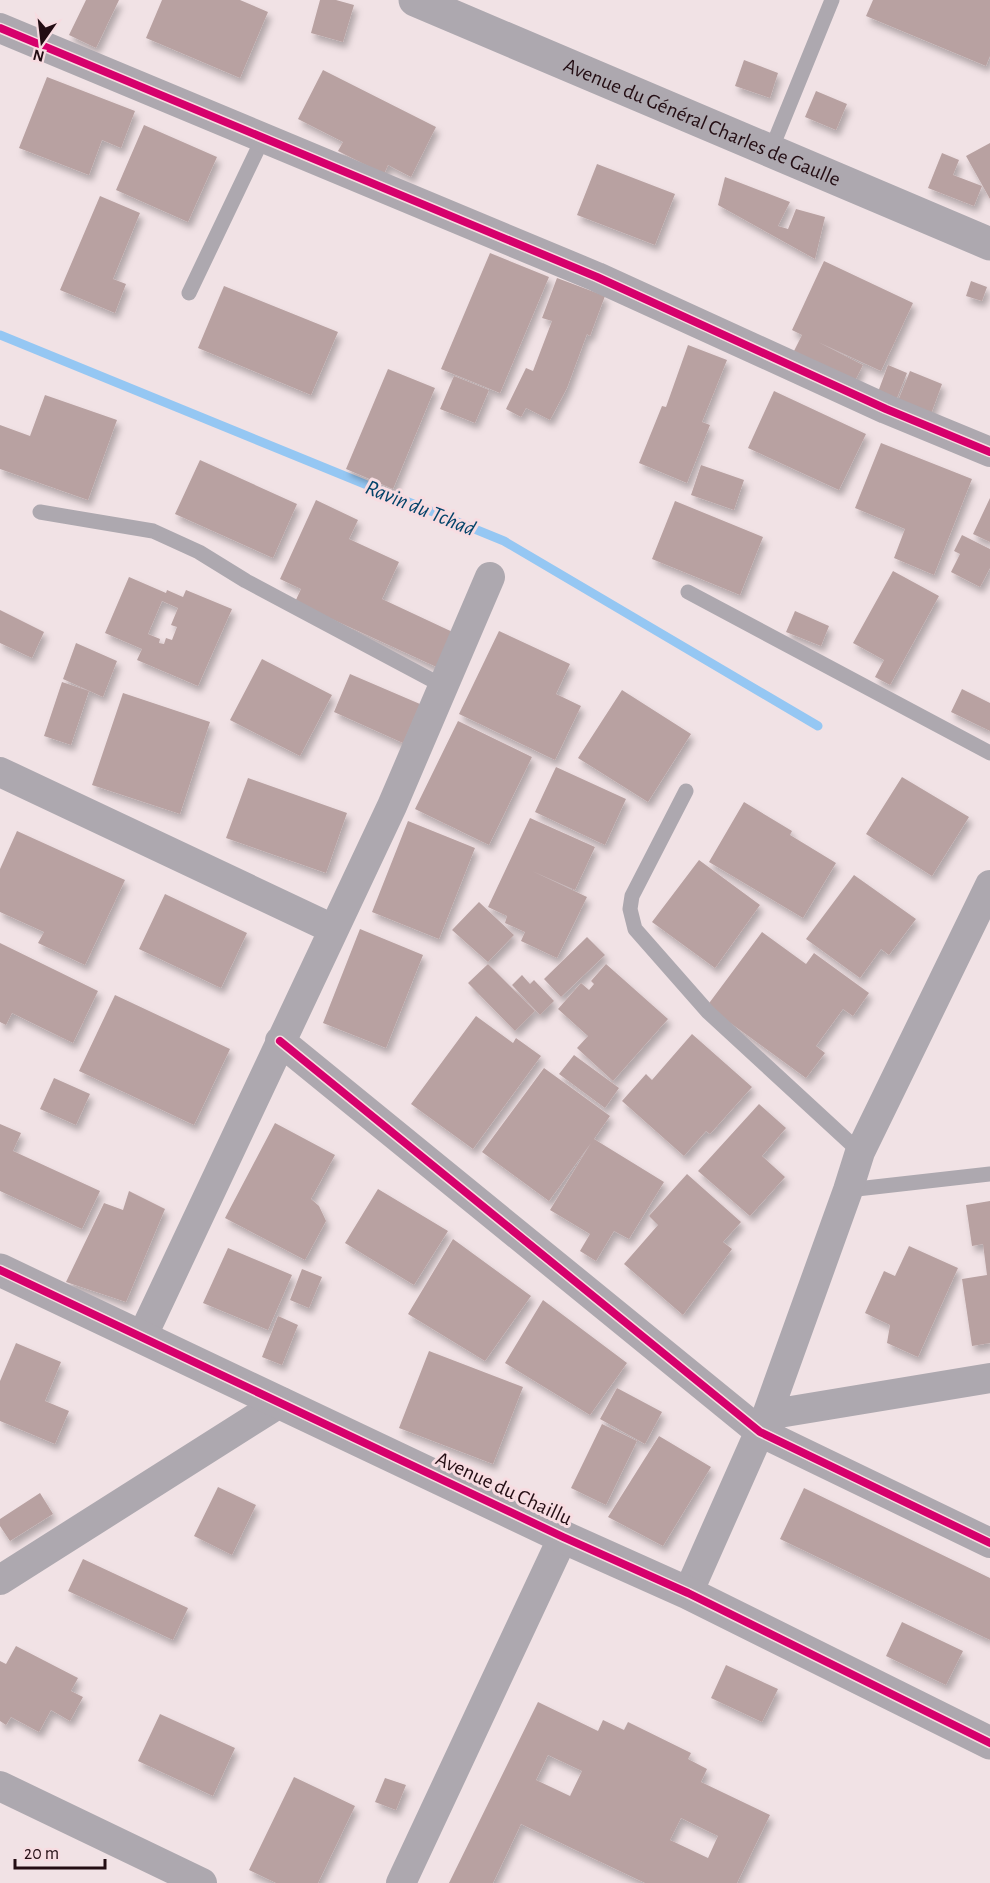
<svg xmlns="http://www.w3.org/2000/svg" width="990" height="1883" font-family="'Alegreya Sans',sans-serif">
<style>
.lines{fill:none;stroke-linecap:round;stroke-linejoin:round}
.stream{stroke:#95c7f3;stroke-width:9}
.building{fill:#b8a1a1;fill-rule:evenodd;filter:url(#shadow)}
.service{stroke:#ada8af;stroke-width:15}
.minor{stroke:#ada8af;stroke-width:30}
.tertiary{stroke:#ada8af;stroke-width:33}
.cycleway-casing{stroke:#f7dce1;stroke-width:11}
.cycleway{stroke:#d6006c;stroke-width:8}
.labels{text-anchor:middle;stroke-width:6;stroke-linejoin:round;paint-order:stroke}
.street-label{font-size:21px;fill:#230d13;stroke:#f7dce1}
.water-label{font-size:22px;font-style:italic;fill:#024269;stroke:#f7dce1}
</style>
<defs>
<filter id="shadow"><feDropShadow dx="3.5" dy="6" stdDeviation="3" flood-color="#0004"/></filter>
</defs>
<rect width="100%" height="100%" fill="#f1e2e5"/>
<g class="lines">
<path class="stream" d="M 0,335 L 504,541 L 818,726"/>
</g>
<path class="building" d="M 86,0 L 119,0 L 96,48 L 69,35 Z
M 162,0 L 240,0 L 268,12 L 240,78 L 146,38 Z
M 320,0 L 336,0 L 354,5 L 343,42 L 311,33 Z
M 873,0 L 990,0 L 990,56 L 986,66 L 866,16 Z
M 744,60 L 778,73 L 770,98 L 735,86 Z
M 323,70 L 436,127 L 411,177 L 388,165 L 384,174 L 338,151 L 343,142 L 298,119 Z
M 47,77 L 135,111 L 121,148 L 102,140 L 89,175 L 19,148 Z
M 816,91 L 847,104 L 836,130 L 805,117 Z
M 144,125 L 217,157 L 188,222 L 116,190 Z
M 990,143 L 990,199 L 966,156 Z
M 942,153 L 959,160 L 953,175 L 982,186 L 974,206 L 928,188 Z
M 597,164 L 675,194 L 655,245 L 577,215 Z
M 725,177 L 790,202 L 778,226 L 788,229 L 796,209 L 825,217 L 815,259 L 718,205 Z
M 100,196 L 140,213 L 113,279 L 126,284 L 115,313 L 60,290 Z
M 490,253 L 549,277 L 500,393 L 441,369 Z
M 824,261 L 913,303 L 881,371 L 818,342 L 863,365 L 855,381 L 794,351 L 802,335 L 792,330 Z
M 557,278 L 605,296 L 590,336 L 587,334 L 567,388 L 550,420 L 526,408 L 521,417 L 506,409 L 526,368 L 533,371 L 552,321 L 542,318 Z
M 971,281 L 987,287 L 982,301 L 966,296 Z
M 224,286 L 338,332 L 311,395 L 198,348 Z
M 688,345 L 727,360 L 702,422 L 710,425 L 687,483 L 639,463 L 662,406 L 666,407 Z
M 888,365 L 907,373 L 897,398 L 878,392 Z
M 388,369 L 435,388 L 393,489 L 346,469 Z
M 910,371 L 942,384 L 931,414 L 898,401 Z
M 454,376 L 489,390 L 475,423 L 440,409 Z
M 774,391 L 866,434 L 839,490 L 748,448 Z
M 45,395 L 117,420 L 88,500 L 0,469 L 0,425 L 30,436 Z
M 881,443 L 972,479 L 934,575 L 894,558 L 905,529 L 855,508 Z
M 200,460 L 297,504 L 273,558 L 175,514 Z
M 701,465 L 744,480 L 734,510 L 691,495 Z
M 990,498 L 990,542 L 973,534 Z
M 316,500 L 358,520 L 349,539 L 399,562 L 382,599 L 459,635 L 443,670 L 295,602 L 301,589 L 280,579 Z
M 675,501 L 763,537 L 740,595 L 652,559 Z
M 962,535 L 990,549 L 990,568 L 980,587 L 951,572 L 960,554 L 954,551 Z
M 893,571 L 939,596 L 890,685 L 875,677 L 884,660 L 853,643 Z
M 129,577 L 166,593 L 167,590 L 183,597 L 186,590 L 232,609 L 198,686 L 137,660 L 142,649 L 105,633 ZM 162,601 L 178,608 L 171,625 L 177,627 L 172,640 L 166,638 L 164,644 L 159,643 L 160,639 L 148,634 Z
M 0,610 L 44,632 L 32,658 L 0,643 Z
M 795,611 L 829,626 L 821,646 L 786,632 Z
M 499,631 L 570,664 L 556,694 L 581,706 L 555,760 L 459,714 Z
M 76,643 L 117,661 L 103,697 L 63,679 Z
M 262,659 L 332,695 L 300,756 L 230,720 Z
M 350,674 L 420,704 L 403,743 L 334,712 Z
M 62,682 L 89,691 L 71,745 L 44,736 Z
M 962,689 L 990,703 L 990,731 L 951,712 Z
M 622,690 L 691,734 L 648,802 L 578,758 Z
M 123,693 L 210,722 L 180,814 L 92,785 Z
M 458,721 L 532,757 L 489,845 L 415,809 Z
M 556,767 L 626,799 L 605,845 L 535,812 Z
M 902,777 L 969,817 L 932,876 L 866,834 Z
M 248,778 L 347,813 L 326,873 L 226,838 Z
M 744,802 L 792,831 L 790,835 L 836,863 L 803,918 L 709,862 Z
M 530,818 L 595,847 L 575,890 L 532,871 L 587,897 L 557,958 L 521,941 L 525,932 L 505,923 L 507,916 L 488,907 Z
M 408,821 L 475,848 L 439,939 L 372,912 Z
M 17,831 L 125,880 L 85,965 L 38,943 L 44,932 L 0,912 L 0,869 Z
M 699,860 L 760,905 L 715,968 L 652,922 Z
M 854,875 L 916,919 L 889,955 L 881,949 L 860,978 L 806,939 Z
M 165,894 L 247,933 L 221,988 L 139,949 Z
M 479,902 L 514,935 L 488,962 L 452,930 Z
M 360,929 L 423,955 L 386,1048 L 323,1023 Z
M 762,932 L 806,964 L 814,953 L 869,993 L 853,1016 L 843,1009 L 816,1046 L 825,1053 L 806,1078 L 707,1006 Z
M 587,937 L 605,955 L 561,997 L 544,979 Z
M 0,943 L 98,991 L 73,1043 L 12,1013 L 6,1025 L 0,1022 Z
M 488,964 L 535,1011 L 515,1031 L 468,983 Z
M 606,964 L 668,1019 L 613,1081 L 577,1048 L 588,1036 L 558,1009 L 581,983 L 589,990 L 594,984 L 591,981 Z
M 522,975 L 530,984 L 534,980 L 554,1001 L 540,1015 L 512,985 Z
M 115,995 L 230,1049 L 194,1125 L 79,1071 Z
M 476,1016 L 513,1043 L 516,1038 L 541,1056 L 473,1149 L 411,1104 Z
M 692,1034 L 752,1087 L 710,1134 L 706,1131 L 684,1156 L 622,1101 L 646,1074 L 652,1080 Z
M 574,1055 L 619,1088 L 605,1108 L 559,1074 Z
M 544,1068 L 610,1116 L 594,1139 L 664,1182 L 629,1239 L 614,1231 L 596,1261 L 580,1251 L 590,1234 L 550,1210 L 591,1143 L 549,1201 L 482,1152 Z
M 54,1078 L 90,1094 L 76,1125 L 40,1109 Z
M 759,1104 L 786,1128 L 762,1156 L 785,1177 L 750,1216 L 698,1171 Z
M 275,1123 L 335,1155 L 311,1199 L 319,1206 L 326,1221 L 305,1260 L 225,1218 Z
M 0,1124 L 21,1133 L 13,1151 L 100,1191 L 82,1229 L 0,1191 Z
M 687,1174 L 741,1222 L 723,1242 L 732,1249 L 683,1315 L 624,1264 L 658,1225 L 649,1216 Z
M 378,1189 L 448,1231 L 414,1285 L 345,1243 Z
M 129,1191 L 165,1209 L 126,1302 L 66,1282 L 104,1203 L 123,1210 Z
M 990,1201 L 990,1343 L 972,1346 L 962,1279 L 987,1275 L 983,1244 L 972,1246 L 966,1205 Z
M 453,1239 L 531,1296 L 485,1361 L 408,1314 Z
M 909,1246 L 958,1268 L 918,1357 L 887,1343 L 890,1325 L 865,1313 L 884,1271 L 895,1276 Z
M 228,1248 L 292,1275 L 268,1330 L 203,1303 Z
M 302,1269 L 322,1277 L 309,1308 L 290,1300 Z
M 543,1300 L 627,1363 L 590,1415 L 505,1363 Z
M 278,1316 L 298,1325 L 282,1365 L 262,1357 Z
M 16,1343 L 61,1362 L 45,1401 L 69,1411 L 55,1444 L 0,1421 L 0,1381 Z
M 429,1351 L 523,1387 L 493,1464 L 399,1428 Z
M 617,1388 L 662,1412 L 645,1444 L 600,1419 Z
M 602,1424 L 637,1441 L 606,1505 L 571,1488 Z
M 659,1436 L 711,1467 L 663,1546 L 608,1517 Z
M 218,1487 L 256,1505 L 232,1555 L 194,1536 Z
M 804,1488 L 990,1578 L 990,1640 L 780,1539 Z
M 40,1493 L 53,1514 L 10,1541 L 0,1526 L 0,1519 Z
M 83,1559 L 188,1608 L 173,1640 L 68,1591 Z
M 902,1622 L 963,1651 L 946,1685 L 886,1656 Z
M 16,1646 L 78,1678 L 71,1691 L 83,1697 L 70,1721 L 51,1710 L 39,1732 L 11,1717 L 6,1725 L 0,1721 L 0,1661 L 6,1664 Z
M 726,1665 L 778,1689 L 762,1722 L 711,1698 Z
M 538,1702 L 598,1731 L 603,1720 L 624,1730 L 628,1722 L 691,1753 L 688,1759 L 707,1769 L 701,1782 L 770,1815 L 737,1883 L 645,1883 L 521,1824 L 493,1883 L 449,1883 ZM 548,1755 L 582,1771 L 570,1796 L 536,1780 ZM 681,1818 L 718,1836 L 708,1858 L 670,1840 Z
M 160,1714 L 235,1748 L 213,1796 L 138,1761 Z
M 294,1777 L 355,1806 L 318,1883 L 276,1883 L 249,1870 Z
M 385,1778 L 406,1785 L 396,1810 L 375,1802 Z"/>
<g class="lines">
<path class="service" d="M 771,150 L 832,0
M 189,293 L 263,138
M 40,512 L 153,531 L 199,552 L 246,581 L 443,686
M 688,592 L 990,753
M 686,791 L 632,896 L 630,909 L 635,929 L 708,1012 L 860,1152
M 848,1190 L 990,1174"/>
<path class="minor" d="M 0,28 L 597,277 L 886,409 L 990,452
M 0,772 L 333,929
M 280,1041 L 760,1432 L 990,1543
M 142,1337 L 392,806 L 490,577
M 767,1415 L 990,1378
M 0,1580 L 281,1402
M 688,1593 L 767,1415 L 848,1190 L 860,1152 L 990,885
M 0,1786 L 202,1883
M 401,1883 L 563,1537"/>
<g class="tertiary">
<path id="s1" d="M 415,0 L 990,244"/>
<path d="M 0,1270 L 563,1537 L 688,1593 L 990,1743"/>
</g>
<defs>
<path id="cycleway" d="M 0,28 L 597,277 L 886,409 L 990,452
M 280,1041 L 760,1432 L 990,1543
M 0,1270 L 563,1537 L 688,1593 L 990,1743"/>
</defs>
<use href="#cycleway" class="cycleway-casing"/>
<use href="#cycleway" class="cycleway"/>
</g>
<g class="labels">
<g class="street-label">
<text dy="7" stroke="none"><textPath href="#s1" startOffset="312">Avenue du Général Charles de Gaulle</textPath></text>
<text transform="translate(504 1488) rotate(25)" y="7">Avenue du Chaillu</text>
</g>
<g class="water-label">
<text transform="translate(421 507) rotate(22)" y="8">Ravin du Tchad</text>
</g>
</g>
<g transform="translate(42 42) rotate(194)" stroke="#f7dce1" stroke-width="4.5" paint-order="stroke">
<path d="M0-4.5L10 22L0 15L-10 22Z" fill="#230d13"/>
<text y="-9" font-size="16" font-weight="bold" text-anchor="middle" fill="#230d13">N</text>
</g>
<path d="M15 1859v9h90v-9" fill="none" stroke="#230d13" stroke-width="3"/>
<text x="24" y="1859" font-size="18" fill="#230d13" stroke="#f7dce1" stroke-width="4.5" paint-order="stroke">20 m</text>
</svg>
